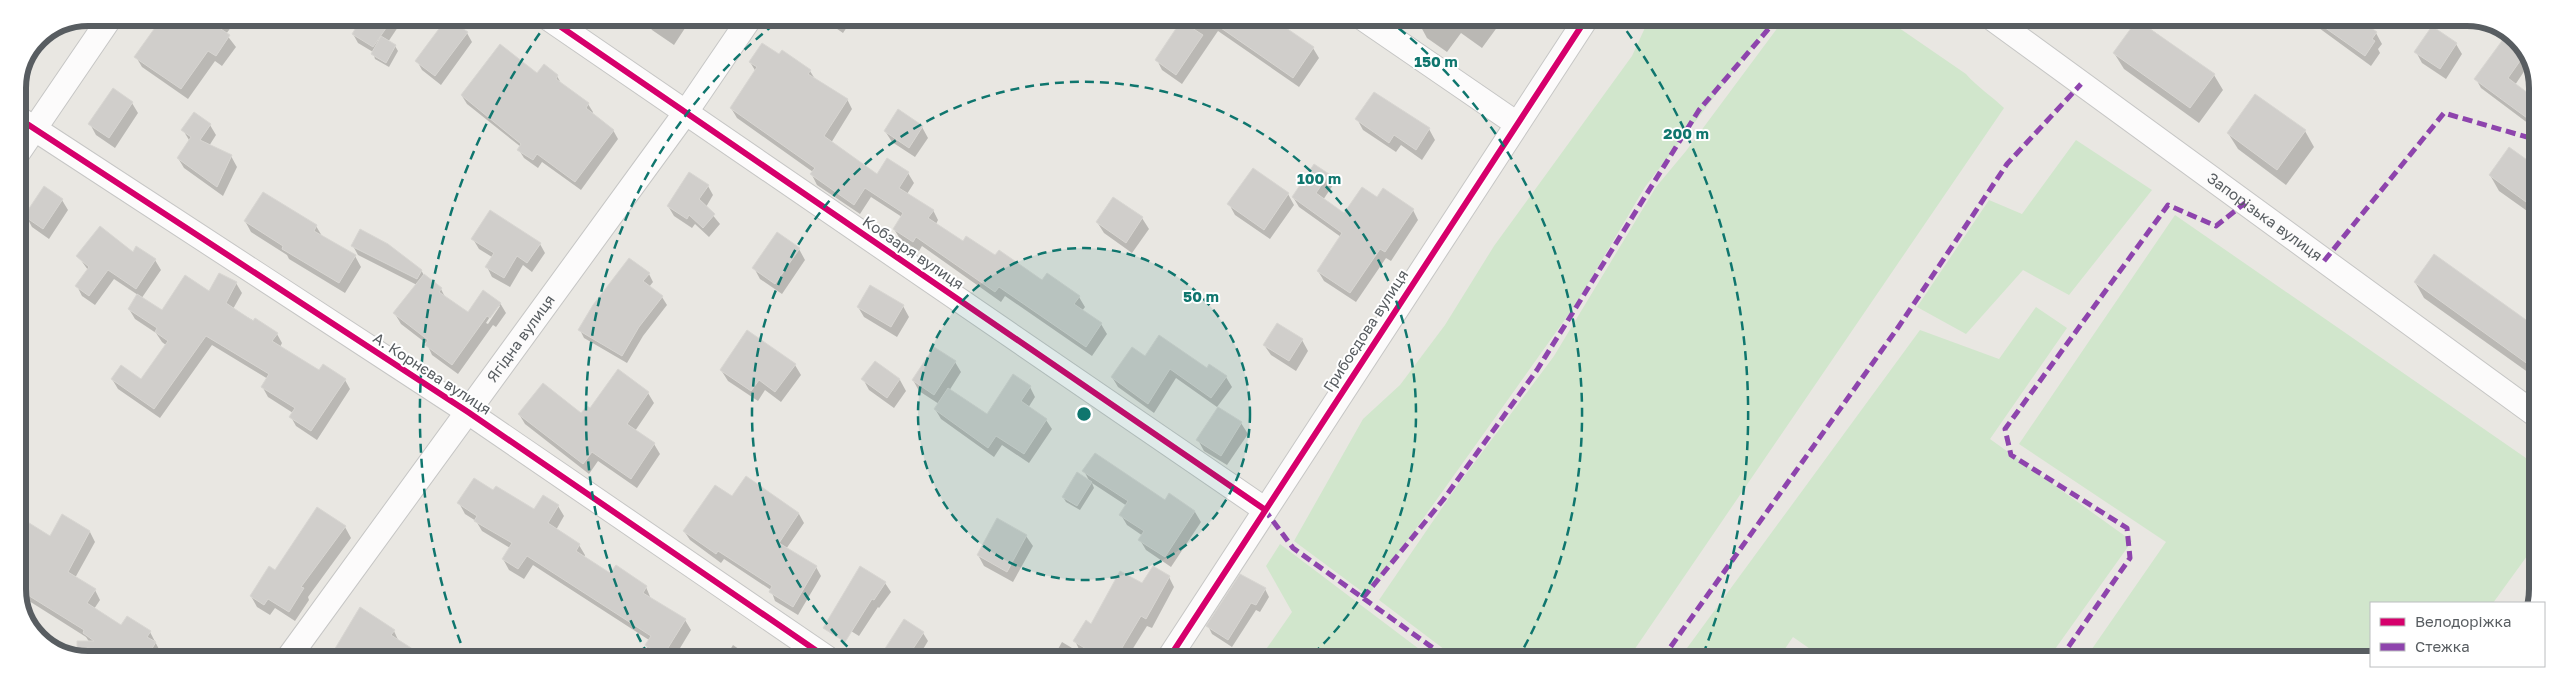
<svg xmlns="http://www.w3.org/2000/svg" width="2555" height="677" font-family="'Golos Text',sans-serif">
<style>
.green{fill:#d1e6cc}
.shadow{fill:#0003;fill-rule:evenodd}
.building{fill:#d0cecb;stroke:#d8d6d2}
.lines{fill:none;stroke-linecap:round;stroke-linejoin:round}
.street-casing{stroke:#c6c6c5;stroke-width:26}
.street{stroke:#fcfbfb;stroke-width:24}
.quiet{stroke:#8e44ad;stroke-width:5;stroke-dasharray:10 5;stroke-linecap:butt}
.cycleway-casing{stroke:#fff;stroke-width:9}
.cycleway{stroke:#d6006c;stroke-width:6}
.ring{fill:none;stroke:#0f766e;stroke-width:2.5;stroke-dasharray:9 6}
.labels{text-anchor:middle;stroke-width:4;stroke-linejoin:round;paint-order:stroke}
.street-label{font-size:15px;fill:#585d61;stroke:#fff}
.rim{fill:none;stroke:#585d61;stroke-width:6}
.centre{fill:#0f766e;stroke:#fff;stroke-width:2.5}
.ring-label{font-size:15px;text-anchor:middle;font-weight:bold;fill:#0f766e;stroke:#fff;stroke-width:4;stroke-linejoin:round;paint-order:stroke}
</style>
<rect width="100%" height="100%" fill="#e9e7e2"/>
<path class="green" d="M 1649,19 L 1774,19 L 1645,187 L 1576,304 L 1368,596 L 1294,541 L 1363,419 L 1400,385 L 1445,325 L 1494,246 L 1632,56 Z
M 1784,19 L 1886,19 L 1966,74 C 1977,87 1992,96 2004,108 L 1628,659 L 1457,659 L 1379,600 L 1457,486 L 1554,356 L 1656,187 L 1686,151 Z
M 2076,140 L 2152,190 L 2069,295 L 2023,270 L 1966,334 L 1917,307 L 1989,200 L 2022,214 Z
M 2175,215 L 2536,465 L 2535,545 L 2493,603 L 2371,603 L 2371,659 L 2085,659 L 2166,542 L 2019,444 Z
M 2036,307 L 2067,328 L 1990,439 L 2132,541 L 2048,659 L 1808,659 L 1813,651 L 1793,637 L 1778,659 L 1679,659 L 1920,330 L 1999,359 Z
M 1280,544 L 1431,658 L 1260,658 L 1292,612 L 1266,566 Z"/>
<path class="shadow" d="M 163,18 L 238,18 L 226,34 L 236,47 L 222,66 L 215,61 L 188,99 L 142,67 L 136,57 Z
M 337,18 L 404,18 L 388,42 L 395,46 L 398,51 L 389,67 L 375,59 L 373,52 L 358,43 L 353,34 L 356,30 Z
M 648,18 L 698,18 L 694,25 L 689,22 L 674,45 L 652,30 L 646,21 Z
M 821,18 L 853,18 L 843,33 Z
M 1184,19 L 1279,19 L 1283,27 L 1313,48 L 1319,58 L 1299,87 L 1218,31 L 1182,84 L 1162,70 L 1157,60 Z
M 1410,19 L 1499,19 L 1501,22 L 1482,48 L 1461,33 L 1447,52 L 1427,38 L 1421,27 Z
M 2138,20 L 2214,75 L 2223,90 L 2199,123 L 2124,69 L 2114,53 Z
M 2308,20 L 2358,20 L 2376,33 L 2382,44 L 2378,49 L 2380,53 L 2371,66 Z
M 54,32 L 45,45 L 38,40 L 39,38 Z
M 467,33 L 472,42 L 441,85 L 422,70 L 417,61 Z
M 2508,34 L 2520,43 L 2529,64 L 2515,85 L 2537,101 L 2537,121 L 2533,127 L 2481,88 L 2476,79 Z
M 2456,44 L 2462,54 L 2446,79 L 2422,63 L 2416,52 Z
M 780,56 L 810,71 L 815,79 L 847,99 L 852,109 L 831,143 L 877,176 L 908,173 L 914,183 L 907,194 L 933,210 L 938,220 L 936,224 L 963,243 L 1079,297 L 1085,307 L 1082,311 L 1101,324 L 1107,334 L 1092,356 L 1005,296 L 1001,302 L 922,246 L 919,251 L 900,239 L 894,229 L 902,217 L 871,197 L 860,214 L 817,185 L 812,175 L 813,172 L 737,118 L 731,108 L 756,72 L 750,62 Z
M 537,75 L 557,76 L 562,85 L 588,104 L 593,112 L 592,114 L 613,130 L 618,139 L 581,190 L 542,162 L 538,168 L 524,158 L 519,150 L 521,147 L 467,104 L 462,96 Z
M 1374,94 L 1429,129 L 1435,140 L 1422,160 L 1401,145 L 1396,152 L 1363,130 L 1357,119 Z
M 132,103 L 138,113 L 115,148 L 96,135 L 90,124 Z
M 899,111 L 922,127 L 928,138 L 915,157 L 892,142 L 885,131 Z
M 210,125 L 216,135 L 209,146 L 231,156 L 237,167 L 223,196 L 184,168 L 178,158 L 189,140 L 183,130 Z
M 2305,131 L 2314,147 L 2286,185 L 2238,149 L 2228,133 Z
M 2537,169 L 2537,218 L 2499,191 L 2490,175 Z
M 1328,175 L 1333,185 L 1323,200 L 1344,214 L 1377,199 L 1413,210 L 1418,220 L 1391,261 L 1386,258 L 1356,302 L 1324,281 L 1318,271 L 1341,237 L 1299,207 L 1293,197 Z
M 708,186 L 713,195 L 706,207 L 720,224 L 709,237 L 695,224 L 692,228 L 674,216 L 668,206 Z
M 1288,194 L 1294,205 L 1270,239 L 1235,215 L 1229,204 Z
M 1114,198 L 1142,218 L 1149,229 L 1132,253 L 1104,233 L 1097,222 Z
M 62,200 L 68,210 L 49,239 L 32,227 L 26,216 Z
M 245,221 L 316,226 L 322,236 L 355,256 L 361,267 L 345,293 L 289,259 L 287,255 L 251,232 Z
M 473,239 L 540,244 L 545,253 L 532,272 L 523,265 L 510,287 L 492,277 L 487,267 L 492,257 L 479,249 Z
M 353,246 L 421,270 L 425,277 L 441,289 L 446,299 L 468,314 L 500,303 L 506,313 L 496,327 L 493,325 L 458,374 L 432,355 L 427,344 L 401,324 L 395,314 L 417,285 L 358,255 ZM 497,306 L 500,306 L 488,324 L 486,323 Z
M 799,249 L 805,260 L 782,294 L 760,279 L 754,268 Z
M 133,253 L 155,260 L 161,270 L 141,299 L 162,312 L 210,293 L 220,274 L 236,283 L 242,293 L 233,309 L 277,334 L 282,343 L 280,347 L 320,372 L 345,380 L 350,389 L 317,440 L 296,426 L 291,417 L 293,413 L 268,397 L 263,388 L 268,379 L 212,345 L 160,418 L 118,389 L 112,379 L 142,381 L 167,346 L 162,342 L 156,333 L 135,319 L 129,309 L 138,295 L 114,279 L 95,305 L 82,296 L 77,286 L 88,270 L 78,256 Z
M 2434,255 L 2536,329 L 2536,378 L 2424,298 L 2415,282 Z
M 649,274 L 653,282 L 649,287 L 662,297 L 667,305 L 643,336 L 627,363 L 584,338 L 580,330 Z
M 903,306 L 909,317 L 897,337 L 864,317 L 858,307 Z
M 1302,340 L 1308,351 L 1296,371 L 1271,355 L 1264,345 Z
M 1145,358 L 1207,369 L 1226,377 L 1232,387 L 1217,407 L 1176,378 L 1154,413 L 1118,387 L 1112,377 Z
M 955,362 L 961,372 L 949,391 L 988,416 L 1030,387 L 1035,397 L 1028,408 L 1046,420 L 1052,429 L 1029,463 L 1002,445 L 994,457 L 941,419 L 935,409 L 939,404 L 919,391 L 913,380 Z
M 875,363 L 900,380 L 906,391 L 894,408 L 869,390 L 863,379 Z
M 795,365 L 801,375 L 781,402 L 765,390 L 758,401 L 728,381 L 721,370 Z
M 648,393 L 654,403 L 635,431 L 654,444 L 660,454 L 637,488 L 598,461 L 589,474 L 525,424 L 519,414 L 582,415 Z
M 1218,408 L 1241,423 L 1248,434 L 1227,465 L 1204,451 L 1198,440 Z
M 1084,471 L 1165,501 L 1169,495 L 1195,512 L 1201,522 L 1171,567 L 1146,550 L 1140,540 L 1143,536 L 1127,525 L 1121,515 L 1127,506 L 1092,483 L 1094,488 L 1080,510 L 1066,502 L 1063,497 L 1090,482 Z
M 746,477 L 799,514 L 804,523 L 786,549 L 816,567 L 821,576 L 798,615 L 775,601 L 771,590 L 724,559 L 721,563 L 690,540 L 684,531 L 732,498 Z
M 493,492 L 534,511 L 558,506 L 564,516 L 556,530 L 579,545 L 585,555 L 584,558 L 611,574 L 646,587 L 651,599 L 685,620 L 691,630 L 674,658 L 652,656 L 646,645 L 649,640 L 533,565 L 524,579 L 509,570 L 503,559 L 510,548 L 482,531 L 476,521 L 465,514 L 459,503 Z
M 18,505 L 27,514 L 18,528 Z
M 318,509 L 345,527 L 351,538 L 308,597 L 309,600 L 295,621 L 275,608 L 270,615 L 257,607 L 251,596 L 275,571 Z
M 62,516 L 90,532 L 95,542 L 75,578 L 95,590 L 100,600 L 94,609 L 122,627 L 150,632 L 161,653 L 158,657 L 107,657 L 103,651 L 90,643 L 86,637 L 18,594 L 18,548 L 32,526 L 50,538 Z
M 1026,536 L 1033,546 L 1013,582 L 984,566 L 978,555 Z
M 861,568 L 885,583 L 891,592 L 879,608 L 878,607 L 859,636 L 838,623 Z
M 1169,577 L 1174,587 L 1152,628 L 1147,626 L 1127,658 L 1092,658 L 1080,651 L 1075,641 L 1091,625 L 1142,585 Z
M 1265,589 L 1269,597 L 1260,612 L 1256,610 L 1232,647 L 1212,634 L 1208,626 Z
M 394,631 L 399,642 L 422,657 L 331,657 L 343,641 Z
M 923,633 L 928,641 L 919,656 L 923,658 L 881,658 Z
M 1062,642 L 1082,654 L 1084,658 L 1053,658 Z
M 733,645 L 752,658 L 725,658 Z
M 958,651 L 968,658 L 954,658 Z"/>
<path class="building" d="M 162,18 L 204,18 L 230,35 L 216,56 L 208,51 L 181,89 L 134,57 Z
M 362,18 L 393,18 L 373,47 L 352,34 Z
M 447,18 L 468,32 L 435,76 L 415,61 Z
M 1208,19 L 1273,19 L 1314,47 L 1293,78 Z
M 2137,20 L 2215,74 L 2190,108 L 2113,53 Z
M 2314,20 L 2345,20 L 2355,27 L 2360,20 L 2377,32 L 2372,39 L 2375,41 L 2365,56 Z
M 1181,21 L 1203,35 L 1176,75 L 1155,60 Z
M 2432,26 L 2457,43 L 2440,69 L 2414,52 Z
M 2507,34 L 2520,42 L 2525,54 L 2508,78 L 2537,100 L 2537,105 L 2527,118 L 2474,79 Z
M 381,36 L 396,45 L 386,63 L 371,54 Z
M 762,43 L 779,54 L 782,50 L 811,70 L 808,74 L 848,99 L 824,136 L 877,174 L 887,158 L 909,172 L 899,188 L 934,210 L 928,218 L 963,241 L 966,236 L 995,255 L 999,250 L 1042,280 L 1047,273 L 1080,296 L 1074,304 L 1102,323 L 1086,347 L 999,287 L 995,292 L 916,237 L 913,242 L 893,229 L 903,213 L 865,188 L 854,205 L 810,174 L 815,168 L 730,108 L 757,67 L 749,62 Z
M 500,44 L 537,73 L 544,64 L 558,75 L 556,79 L 589,103 L 586,108 L 614,130 L 575,182 L 537,154 L 533,160 L 517,150 L 521,144 L 461,95 Z
M 113,88 L 133,102 L 109,138 L 88,124 Z
M 1374,92 L 1430,128 L 1416,150 L 1394,135 L 1389,143 L 1355,119 Z
M 2255,94 L 2306,130 L 2277,170 L 2227,133 Z
M 898,109 L 923,126 L 909,148 L 884,131 Z
M 194,112 L 211,124 L 200,140 L 232,155 L 217,187 L 177,158 L 191,137 L 181,130 Z
M 2509,147 L 2537,167 L 2537,210 L 2489,175 Z
M 1314,164 L 1329,174 L 1316,193 L 1344,213 L 1362,187 L 1377,197 L 1383,188 L 1414,209 L 1385,252 L 1380,249 L 1350,293 L 1317,271 L 1342,233 L 1292,197 Z
M 1253,168 L 1289,193 L 1264,230 L 1227,204 Z
M 689,172 L 709,185 L 699,199 L 715,214 L 703,228 L 689,215 L 687,219 L 667,206 Z
M 44,186 L 63,199 L 43,229 L 24,216 Z
M 263,192 L 317,225 L 314,231 L 356,255 L 339,283 L 282,249 L 283,246 L 244,221 Z
M 1113,197 L 1143,217 L 1126,243 L 1096,222 Z
M 490,210 L 541,243 L 527,263 L 517,256 L 504,278 L 485,267 L 494,253 L 471,239 Z
M 100,226 L 133,252 L 136,246 L 156,259 L 136,289 L 108,270 L 89,296 L 75,286 L 89,267 L 76,256 Z
M 360,229 L 388,244 L 422,270 L 417,279 L 351,246 Z
M 777,232 L 800,248 L 775,284 L 752,268 Z
M 2434,254 L 2536,327 L 2536,370 L 2414,282 Z
M 629,258 L 650,273 L 643,281 L 663,296 L 639,327 L 622,356 L 578,330 L 593,305 Z
M 219,273 L 237,282 L 226,303 L 253,321 L 255,318 L 278,333 L 272,341 L 319,370 L 323,364 L 346,379 L 311,431 L 289,417 L 295,408 L 261,387 L 269,374 L 206,336 L 154,409 L 111,379 L 121,365 L 141,379 L 168,341 L 155,332 L 157,328 L 128,309 L 137,294 L 162,310 L 185,275 L 209,291 Z
M 424,274 L 442,288 L 439,292 L 468,312 L 483,290 L 501,303 L 490,318 L 487,316 L 452,365 L 425,345 L 428,340 L 393,313 Z
M 870,285 L 904,305 L 891,327 L 857,307 Z
M 1277,323 L 1303,339 L 1289,361 L 1263,345 Z
M 747,330 L 796,364 L 775,392 L 759,380 L 751,391 L 720,370 Z
M 1159,335 L 1207,368 L 1209,364 L 1227,376 L 1211,398 L 1170,369 L 1148,404 L 1111,377 L 1132,347 L 1145,356 Z
M 934,347 L 956,361 L 934,395 L 912,380 Z
M 875,361 L 900,379 L 887,398 L 861,379 Z
M 618,369 L 649,392 L 627,424 L 655,443 L 631,479 L 592,452 L 583,464 L 518,414 L 543,383 L 581,413 L 587,406 L 590,408 Z
M 1013,374 L 1031,386 L 1021,401 L 1047,419 L 1024,454 L 996,436 L 988,448 L 934,409 L 948,388 L 987,414 Z
M 1218,407 L 1242,422 L 1221,456 L 1196,440 Z
M 1095,453 L 1165,500 L 1169,493 L 1195,511 L 1165,557 L 1138,540 L 1144,531 L 1119,515 L 1128,501 L 1082,471 Z
M 1077,472 L 1092,482 L 1077,506 L 1062,497 Z
M 746,476 L 799,513 L 779,543 L 817,566 L 793,607 L 769,592 L 772,586 L 718,551 L 716,554 L 683,531 L 715,485 L 732,496 Z
M 474,478 L 493,490 L 496,486 L 534,509 L 543,495 L 559,505 L 548,523 L 580,544 L 576,551 L 610,573 L 616,565 L 647,586 L 643,593 L 686,619 L 663,656 L 645,645 L 651,636 L 527,556 L 518,569 L 502,559 L 512,543 L 474,521 L 477,516 L 457,503 Z
M 317,507 L 346,526 L 301,587 L 304,588 L 289,612 L 268,599 L 264,605 L 250,596 L 269,566 L 275,570 Z
M 62,514 L 90,531 L 68,572 L 96,589 L 87,603 L 121,625 L 127,616 L 151,631 L 147,637 L 156,642 L 147,657 L 77,657 L 77,641 L 94,641 L 83,633 L 84,630 L 18,589 L 18,516 L 50,536 Z
M 997,518 L 1027,535 L 1007,572 L 977,555 Z
M 860,566 L 886,582 L 874,600 L 872,599 L 845,642 L 823,628 Z
M 1153,566 L 1170,576 L 1146,619 L 1141,616 L 1116,658 L 1101,658 L 1073,641 L 1086,620 L 1091,624 L 1120,571 L 1142,583 Z
M 1240,574 L 1266,588 L 1256,605 L 1251,603 L 1228,640 L 1206,626 Z
M 360,607 L 395,630 L 391,635 L 425,657 L 330,657 Z
M 904,619 L 924,632 L 907,658 L 879,658 Z"/>
<g class="lines">
<defs>
<g id="street">
<path d="M 548,18 L 1264,509"/>
<path d="M 1364,19 L 1517,124"/>
<path id="s1" d="M 1993,19 L 2536,415"/>
<path d="M 18,118 L 468,412 L 827,658"/>
<path d="M 18,153 L 110,18"/>
<path id="s2" d="M 289,657 L 686,112 L 750,18"/>
<path d="M 1169,658 L 1586,19"/>
</g>
</defs>
<use href="#street" class="street-casing"/>
<use href="#street" class="street"/>
<path class="quiet" d="M 2324,261 L 2444,113 L 2537,140
M 1264,509 L 1293,548 L 1447,658
M 1363,598 L 1443,500 L 1537,370 L 1699,110 L 1777,19
M 1662,659 L 1897,329 L 2007,164 L 2081,84
M 2060,659 L 2130,558 L 2127,528 L 2011,455 L 2005,429 L 2168,205 L 2216,226 L 2245,203"/>
<defs>
<path id="cycleway" d="M 548,18 L 1264,509
M 18,118 L 468,412 L 827,658
M 1169,658 L 1586,19"/>
</defs>
<use href="#cycleway" class="cycleway-casing"/>
<use href="#cycleway" class="cycleway"/>
</g>
<circle cx="1084" cy="414" r="166" fill="#0f766e" fill-opacity=".12"/>
<g class="ring">
<circle cx="1084" cy="414" r="166"/>
<path d="M858 657A332 332 0 1 1 1310 657"/>
<path d="M648 655A498 498 0 0 1 781 19M1387 19A498 498 0 0 1 1520 655"/>
<path d="M466 657A664 664 0 0 1 550 19M1618 19A664 664 0 0 1 1702 657"/>
</g>
<g class="labels">
<g class="street-label">
<text dy="5" stroke="none"><textPath href="#s1" startOffset="336">Запорізька вулиця</textPath></text>
<text transform="translate(913 253) rotate(34)" y="5">Кобзаря вулиця</text>
<text transform="translate(1366 331) rotate(-57)" y="5">Грибоєдова вулиця</text>
<text dy="5" stroke="none"><textPath href="#s2" startOffset="394">Ягідна вулиця</textPath></text>
<text transform="translate(432 374) rotate(33)" y="5">А. Корнєва вулиця</text>
</g>
</g>
<path d="M0 0H2555V677H0ZM88 26H2467A62 62 0 0 1 2529 88V589A62 62 0 0 1 2467 651H88A62 62 0 0 1 26 589V88A62 62 0 0 1 88 26Z" fill="#fff" fill-rule="evenodd"/>
<path class="rim" d="M88 26H2467A62 62 0 0 1 2529 88V589A62 62 0 0 1 2467 651H88A62 62 0 0 1 26 589V88A62 62 0 0 1 88 26Z"/>
<circle cx="1084" cy="414" r="8" class="centre"/>
<g class="ring-label">
<text x="1436" y="67">150 m</text>
<text x="1686" y="139">200 m</text>
<text x="1319" y="184">100 m</text>
<text x="1201" y="302">50 m</text>
</g>
<rect x="2370" y="602" width="175" height="65" fill="#ffffff" stroke="#bcbec0"/>
<rect x="2380" y="618" width="25" height="8" fill="#d6006c" stroke="#bcbec0"/>
<text x="2415" y="627" font-size="15" fill="#585d61">Велодоріжка</text>
<rect x="2380" y="643" width="25" height="8" fill="#8e44ad" stroke="#bcbec0"/>
<text x="2415" y="652" font-size="15" fill="#585d61">Стежка</text>
</svg>
